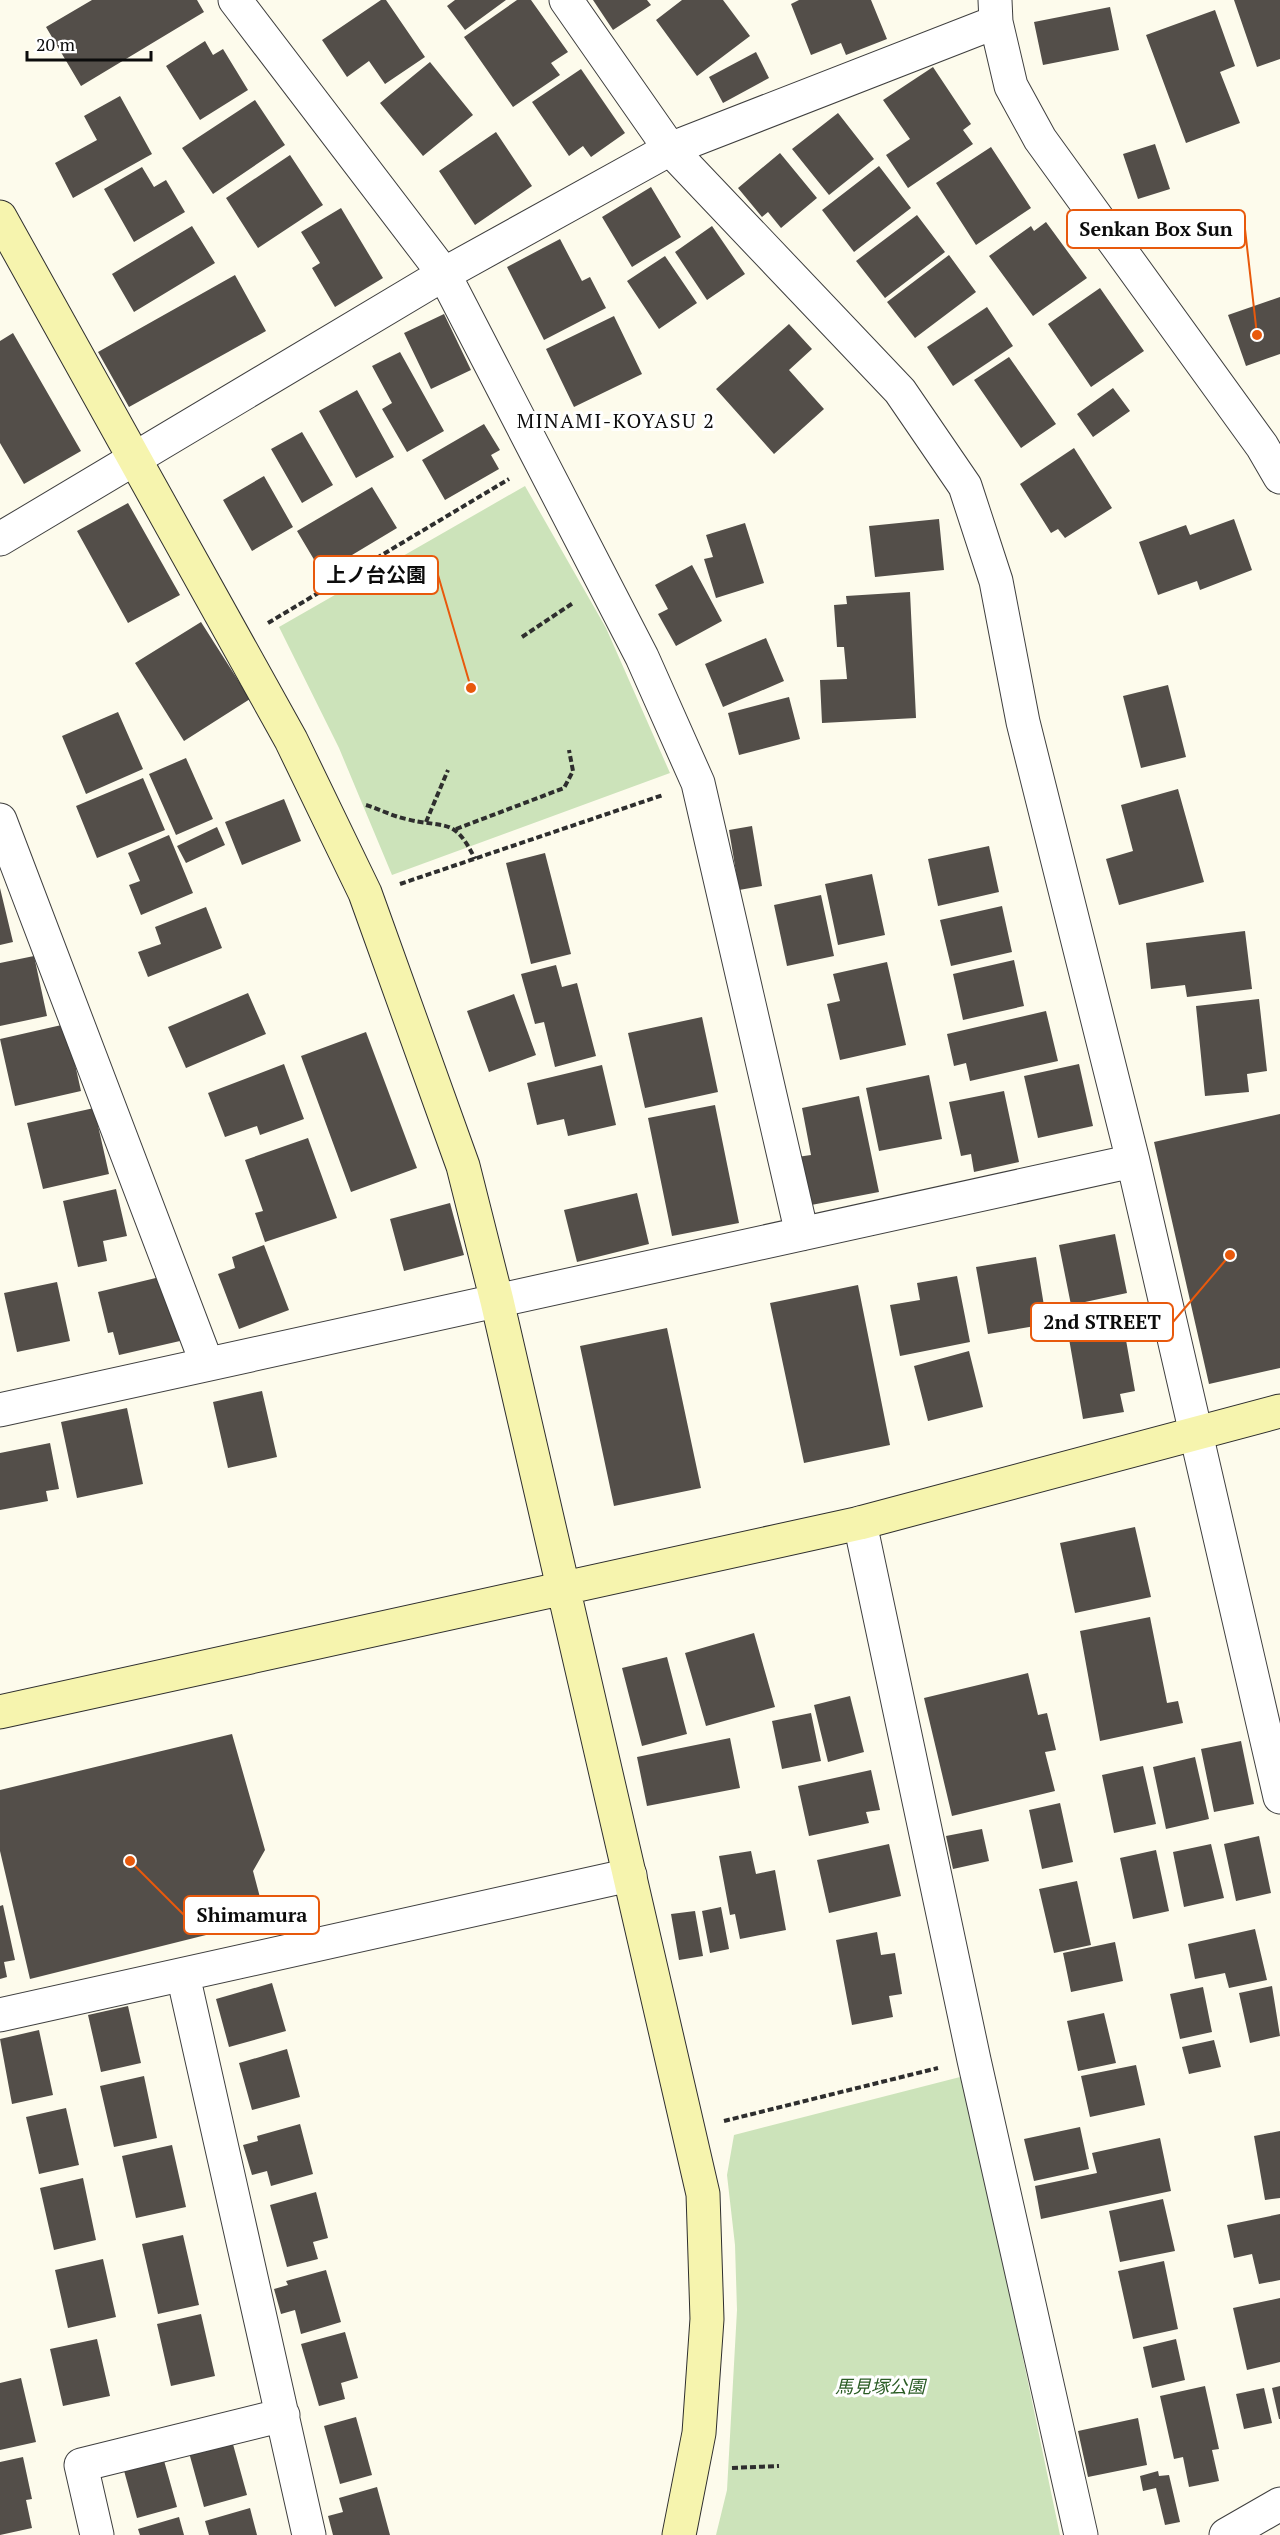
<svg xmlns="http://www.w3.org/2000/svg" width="1280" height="2535" font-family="'PT Serif','Noto Sans JP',serif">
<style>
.green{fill:#cce3ba}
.building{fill:#534e49}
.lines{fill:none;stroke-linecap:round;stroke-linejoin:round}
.street-casing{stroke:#3f3f3f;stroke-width:35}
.secondary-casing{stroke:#2e2e2e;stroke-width:35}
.path{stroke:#2e2e2e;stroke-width:4;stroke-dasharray:6 3;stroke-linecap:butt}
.street{stroke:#fff;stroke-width:33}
.secondary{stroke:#f6f4ae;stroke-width:33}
.labels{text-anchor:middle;stroke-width:6;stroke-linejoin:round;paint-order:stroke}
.park-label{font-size:18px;font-style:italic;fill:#2a5c24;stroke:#fff}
.neighbourhood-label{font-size:20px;letter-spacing:1.5px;fill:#0c0c0c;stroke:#fff}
.leader{fill:none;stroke:#e8590c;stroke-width:2}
.callout-dot{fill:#e8590c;stroke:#fff;stroke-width:2}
.callout{fill:#fff;stroke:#e8590c;stroke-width:2}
.callout-label{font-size:20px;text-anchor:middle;font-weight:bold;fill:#0c0c0c}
</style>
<rect width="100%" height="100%" fill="#fdfbec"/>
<path class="green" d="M 525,486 L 606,628 L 670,773 L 392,875 L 339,748 L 279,627 Z
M 964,2076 L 1060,2535 L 716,2535 L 727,2490 L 737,2310 L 735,2245 L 727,2175 L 734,2135 Z"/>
<path class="building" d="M 92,0 L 197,0 L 204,12 L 81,86 L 46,27 Z
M 381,0 L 386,0 L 425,57 L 385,84 L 369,61 L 347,77 L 322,40 Z
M 455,0 L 506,0 L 465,30 L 447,6 Z
M 517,0 L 531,0 L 568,52 L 551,63 L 560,75 L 513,107 L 464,37 Z
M 593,0 L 647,0 L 651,5 L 613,30 Z
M 682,0 L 723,0 L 750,36 L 697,76 L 656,20 Z
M 799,0 L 871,0 L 887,39 L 846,55 L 841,43 L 811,55 L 791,4 Z
M 1234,0 L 1280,0 L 1280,59 L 1257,67 Z
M 1110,7 L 1119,50 L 1043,65 L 1034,22 Z
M 1215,10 L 1235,66 L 1220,72 L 1240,123 L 1186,143 L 1146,35 Z
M 205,41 L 213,55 L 223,49 L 248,90 L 200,120 L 166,66 Z
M 756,52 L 769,78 L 723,103 L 709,77 Z
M 430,62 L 473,115 L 423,156 L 380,103 Z
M 933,67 L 971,124 L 963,130 L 973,144 L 908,188 L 886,155 L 910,139 L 883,100 Z
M 581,69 L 625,133 L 591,157 L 583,146 L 569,156 L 532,102 Z
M 120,96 L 152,154 L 73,198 L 55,163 L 97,140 L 84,116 Z
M 255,100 L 285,145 L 213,194 L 182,148 Z
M 838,113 L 874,159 L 829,195 L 792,149 Z
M 496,132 L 532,186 L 475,225 L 439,171 Z
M 1155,144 L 1170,189 L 1138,199 L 1123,154 Z
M 991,147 L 1031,208 L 976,245 L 936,183 Z
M 780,153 L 817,198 L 781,228 L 768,212 L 762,217 L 738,188 Z
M 290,155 L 323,205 L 258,248 L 226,198 Z
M 879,166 L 911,208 L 854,252 L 822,210 Z
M 142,167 L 154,187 L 166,180 L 185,212 L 134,242 L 104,189 Z
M 651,187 L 681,237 L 632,267 L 602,217 Z
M 341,208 L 383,278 L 335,307 L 312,268 L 320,263 L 301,232 Z
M 917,215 L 945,252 L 885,298 L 856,261 Z
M 1046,222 L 1087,278 L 1033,316 L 989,256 L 1031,226 L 1034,231 Z
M 192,226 L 215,263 L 134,312 L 112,274 Z
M 712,226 L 745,274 L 707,300 L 675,252 Z
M 560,239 L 582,281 L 590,277 L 606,308 L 544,340 L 507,267 Z
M 949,255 L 976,292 L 915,338 L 887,302 Z
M 665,256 L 697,303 L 659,329 L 627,281 Z
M 235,275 L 266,331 L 129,407 L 98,352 Z
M 1100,288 L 1144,351 L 1091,387 L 1048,324 Z
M 1280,297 L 1280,354 L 1246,366 L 1228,315 Z
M 987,307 L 1013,346 L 953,386 L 927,347 Z
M 444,314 L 471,370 L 431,389 L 404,333 Z
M 614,316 L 642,374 L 574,407 L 546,349 Z
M 789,324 L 812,349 L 789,370 L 824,409 L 774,454 L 716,389 Z
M 13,333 L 81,451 L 24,484 L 0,443 L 0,341 Z
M 400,352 L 444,431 L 407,452 L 382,409 L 392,403 L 372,366 Z
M 1009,357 L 1056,424 L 1021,448 L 974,380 Z
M 1113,388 L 1130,411 L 1093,437 L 1077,414 Z
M 357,390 L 394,457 L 356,478 L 319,411 Z
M 484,424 L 500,450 L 491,455 L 499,469 L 445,500 L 422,460 Z
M 302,432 L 333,485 L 302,503 L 271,449 Z
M 1074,448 L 1112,508 L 1065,538 L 1058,529 L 1051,533 L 1020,484 Z
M 264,476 L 293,527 L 252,551 L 223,500 Z
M 372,487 L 397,528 L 322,573 L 297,531 Z
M 128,503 L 180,595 L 128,623 L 77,531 Z
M 939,519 L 944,570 L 875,577 L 869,526 Z
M 1234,519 L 1252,570 L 1200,590 L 1197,581 L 1158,595 L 1139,542 L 1186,525 L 1190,535 Z
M 745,523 L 764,583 L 716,598 L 704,559 L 713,557 L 706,535 Z
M 692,565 L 722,621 L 676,646 L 658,614 L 668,609 L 655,585 Z
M 910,592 L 916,718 L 822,723 L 820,680 L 847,679 L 844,647 L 837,647 L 834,605 L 847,604 L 846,596 Z
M 201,622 L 250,699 L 184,741 L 135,663 Z
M 766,638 L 784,681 L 723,707 L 705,664 Z
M 1168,685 L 1186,757 L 1141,768 L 1123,696 Z
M 789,697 L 800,739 L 739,755 L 728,713 Z
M 118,712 L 143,769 L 86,794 L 62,736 Z
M 186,758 L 213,819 L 176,835 L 149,774 Z
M 143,778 L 165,830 L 97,858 L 76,806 Z
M 1178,789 L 1204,882 L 1119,905 L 1106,859 L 1133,851 L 1121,805 Z
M 284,799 L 301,841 L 242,865 L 225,822 Z
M 752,826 L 762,886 L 739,890 L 729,830 Z
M 217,827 L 225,845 L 186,863 L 177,846 Z
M 169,835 L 193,893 L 141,915 L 129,885 L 140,881 L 128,853 Z
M 989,846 L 999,892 L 938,906 L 928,859 Z
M 545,853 L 571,954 L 531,964 L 506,863 Z
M 872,874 L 885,935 L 838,945 L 825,884 Z
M 0,888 L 13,942 L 0,945 Z
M 821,895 L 834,956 L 787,966 L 774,905 Z
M 1002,906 L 1012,952 L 951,966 L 940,920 Z
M 206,907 L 222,948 L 148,977 L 138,952 L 161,944 L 155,927 Z
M 1245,931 L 1252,989 L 1187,997 L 1185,985 L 1151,989 L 1146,943 Z
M 34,956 L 47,1016 L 0,1026 L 0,963 Z
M 1014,960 L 1024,1006 L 963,1020 L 953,974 Z
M 887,962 L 906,1045 L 840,1060 L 827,1004 L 840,1001 L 833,974 Z
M 556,965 L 562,987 L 577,983 L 596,1056 L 555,1067 L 544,1022 L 535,1024 L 521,974 Z
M 248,993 L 266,1034 L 186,1068 L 168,1027 Z
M 514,994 L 536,1055 L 489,1072 L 467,1011 Z
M 1259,999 L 1267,1071 L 1247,1074 L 1249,1092 L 1205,1096 L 1196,1006 Z
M 1046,1011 L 1058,1061 L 970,1081 L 966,1063 L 954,1066 L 947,1034 Z
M 702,1017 L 718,1092 L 645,1108 L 628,1033 Z
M 66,1024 L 81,1091 L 15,1106 L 0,1039 Z
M 366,1032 L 417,1168 L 351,1192 L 301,1056 Z
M 284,1064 L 304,1119 L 260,1135 L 257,1126 L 225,1137 L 208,1093 Z
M 1079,1064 L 1093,1126 L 1038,1138 L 1024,1076 Z
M 602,1065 L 616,1125 L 568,1136 L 564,1119 L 537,1125 L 527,1083 Z
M 929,1075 L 942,1139 L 879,1151 L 866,1088 Z
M 1004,1091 L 1019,1162 L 974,1172 L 971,1154 L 961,1156 L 949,1102 Z
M 859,1096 L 879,1192 L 806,1206 L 797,1157 L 811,1155 L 802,1108 Z
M 715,1105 L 739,1223 L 672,1236 L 648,1118 Z
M 94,1108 L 109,1174 L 43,1189 L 27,1123 Z
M 1280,1114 L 1280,1368 L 1209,1384 L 1154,1142 Z
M 308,1138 L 337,1218 L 265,1242 L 255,1213 L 263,1211 L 245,1160 Z
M 116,1189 L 127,1236 L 103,1241 L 107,1261 L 78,1267 L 63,1201 Z
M 637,1193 L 649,1244 L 577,1262 L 564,1210 Z
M 450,1203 L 464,1255 L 404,1271 L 390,1219 Z
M 1115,1234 L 1127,1293 L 1071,1305 L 1059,1245 Z
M 264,1245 L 289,1310 L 239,1329 L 218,1274 L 235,1268 L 232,1257 Z
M 1036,1257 L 1047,1324 L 988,1334 L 976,1267 Z
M 164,1276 L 180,1341 L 119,1355 L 113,1332 L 108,1333 L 98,1292 Z
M 957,1276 L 970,1342 L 900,1356 L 890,1305 L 920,1300 L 917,1283 Z
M 57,1282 L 70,1341 L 17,1352 L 4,1293 Z
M 858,1285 L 890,1445 L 804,1463 L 770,1303 Z
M 1123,1323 L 1135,1391 L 1120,1394 L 1124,1412 L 1083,1419 L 1068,1333 Z
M 667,1328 L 701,1488 L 614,1506 L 580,1346 Z
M 969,1351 L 983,1407 L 928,1421 L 914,1366 Z
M 262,1391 L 277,1457 L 228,1468 L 213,1402 Z
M 127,1408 L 143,1484 L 77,1498 L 61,1422 Z
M 50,1443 L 59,1489 L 46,1491 L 48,1501 L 0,1510 L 0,1453 Z
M 1135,1527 L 1151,1597 L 1075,1613 L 1060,1543 Z
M 1150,1617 L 1167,1703 L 1178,1701 L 1183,1723 L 1100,1741 L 1080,1631 Z
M 754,1633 L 775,1707 L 706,1726 L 685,1653 Z
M 667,1657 L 687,1734 L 642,1746 L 622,1668 Z
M 1028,1673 L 1038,1715 L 1047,1713 L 1056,1750 L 1045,1752 L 1055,1791 L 952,1816 L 924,1698 Z
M 850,1696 L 864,1752 L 828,1762 L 814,1705 Z
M 811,1713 L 821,1761 L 782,1769 L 772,1721 Z
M 232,1734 L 265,1850 L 253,1871 L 266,1920 L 30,1979 L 0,1851 L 0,1790 Z
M 730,1738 L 740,1788 L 647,1806 L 637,1757 Z
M 1241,1741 L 1254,1804 L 1214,1812 L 1201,1749 Z
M 1195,1757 L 1209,1819 L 1166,1829 L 1153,1767 Z
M 1143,1766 L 1156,1824 L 1114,1833 L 1102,1775 Z
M 871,1770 L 880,1810 L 866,1812 L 869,1823 L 809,1836 L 798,1786 Z
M 1060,1803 L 1073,1862 L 1042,1869 L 1029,1810 Z
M 982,1829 L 989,1861 L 953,1869 L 946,1836 Z
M 1259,1836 L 1271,1893 L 1236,1901 L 1224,1844 Z
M 889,1844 L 901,1896 L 829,1913 L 817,1860 Z
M 1211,1844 L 1224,1898 L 1184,1907 L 1173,1852 Z
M 1156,1850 L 1169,1911 L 1133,1919 L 1120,1858 Z
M 751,1851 L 756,1874 L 775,1870 L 786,1930 L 740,1939 L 735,1914 L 730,1915 L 719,1856 Z
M 1077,1881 L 1091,1945 L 1054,1953 L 1039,1889 Z
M 3,1905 L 15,1960 L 4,1962 L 7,1977 L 0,1979 L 0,1906 Z
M 721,1907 L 729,1949 L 710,1953 L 702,1911 Z
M 695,1911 L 703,1956 L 679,1960 L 671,1914 Z
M 1255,1929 L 1267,1980 L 1229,1988 L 1225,1973 L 1195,1979 L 1188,1944 Z
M 877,1932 L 881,1955 L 895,1953 L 902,1994 L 889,1996 L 893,2017 L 852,2025 L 836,1940 Z
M 1115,1942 L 1123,1981 L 1071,1992 L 1063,1953 Z
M 272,1983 L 286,2031 L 229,2047 L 216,1999 Z
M 1272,1986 L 1280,2036 L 1250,2043 L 1239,1993 Z
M 1203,1987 L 1212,2032 L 1180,2039 L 1170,1994 Z
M 128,2006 L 141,2063 L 101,2072 L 88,2015 Z
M 1104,2013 L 1116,2063 L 1078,2071 L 1067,2021 Z
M 39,2030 L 53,2095 L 12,2104 L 0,2039 Z
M 1214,2040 L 1221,2067 L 1189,2074 L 1182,2047 Z
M 287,2049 L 300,2097 L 252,2110 L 239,2063 Z
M 1136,2065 L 1145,2105 L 1090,2117 L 1081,2076 Z
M 144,2076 L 157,2138 L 114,2147 L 100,2086 Z
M 66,2108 L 79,2165 L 39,2174 L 26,2117 Z
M 300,2124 L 313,2174 L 271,2186 L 267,2171 L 252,2175 L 243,2145 L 258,2141 L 257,2136 Z
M 1080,2127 L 1089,2169 L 1034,2181 L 1024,2139 Z
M 1280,2131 L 1280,2198 L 1265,2200 L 1254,2136 Z
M 1160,2138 L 1171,2191 L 1041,2219 L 1035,2186 L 1097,2173 L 1092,2153 Z
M 172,2145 L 186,2207 L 136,2218 L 122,2156 Z
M 83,2178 L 96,2240 L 54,2250 L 40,2188 Z
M 316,2192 L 328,2238 L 313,2242 L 318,2259 L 287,2267 L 270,2205 Z
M 1163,2199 L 1175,2251 L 1120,2262 L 1109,2211 Z
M 1280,2214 L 1280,2280 L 1259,2284 L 1252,2254 L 1234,2258 L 1227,2225 Z
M 183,2235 L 199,2305 L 158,2314 L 142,2244 Z
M 103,2259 L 116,2317 L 68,2328 L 55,2270 Z
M 1164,2261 L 1178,2329 L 1133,2339 L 1118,2271 Z
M 326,2270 L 341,2322 L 301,2334 L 295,2310 L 281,2314 L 274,2289 L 288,2285 L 286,2281 Z
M 1280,2298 L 1280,2362 L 1247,2370 L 1233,2308 Z
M 201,2314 L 215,2376 L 171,2386 L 157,2324 Z
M 345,2332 L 358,2378 L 341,2383 L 345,2399 L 319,2406 L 301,2344 Z
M 97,2339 L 110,2396 L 63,2406 L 50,2349 Z
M 1176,2339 L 1185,2380 L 1152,2388 L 1143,2347 Z
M 21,2378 L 36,2442 L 0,2450 L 0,2383 Z
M 1205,2386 L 1219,2449 L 1212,2450 L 1219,2481 L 1189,2487 L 1183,2457 L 1174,2459 L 1160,2396 Z
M 1280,2386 L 1280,2419 L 1279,2419 L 1272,2388 Z
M 1264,2388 L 1272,2423 L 1244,2429 L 1236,2394 Z
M 356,2417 L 372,2475 L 340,2484 L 324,2426 Z
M 1138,2418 L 1147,2465 L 1088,2477 L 1078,2431 Z
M 231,2437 L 247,2495 L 204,2507 L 188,2449 Z
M 23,2457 L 32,2499 L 26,2500 L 32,2528 L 0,2535 L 0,2462 Z
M 163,2457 L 177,2507 L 137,2518 L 123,2467 Z
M 1158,2471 L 1159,2476 L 1169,2475 L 1180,2522 L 1165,2525 L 1156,2488 L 1143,2491 L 1140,2476 Z
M 377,2487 L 390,2535 L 333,2535 L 328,2516 L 343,2512 L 339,2498 Z
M 250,2508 L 257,2535 L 209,2535 L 205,2521 Z
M 179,2517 L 184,2535 L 140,2535 L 138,2529 Z"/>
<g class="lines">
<defs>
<path id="street" d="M 235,0 L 444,274 L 642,657 L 698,783 L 802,1234
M 566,0 L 670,149 L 900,391 L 965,486 L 996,581 L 1023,722 L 1133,1161 L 1280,1797
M 995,0 L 996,22 L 1011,86 L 1040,139 L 1262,446 L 1280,477
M 0,539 L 444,274 L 670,149 L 996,22
M 0,820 L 207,1364
M 0,1410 L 1133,1161
M 860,1523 L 974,2060 L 1081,2535
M 183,1975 L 309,2535
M 0,2015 L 630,1875
M 97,2535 L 81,2465 L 283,2415
M 1226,2535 L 1280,2504"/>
<path id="secondary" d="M 0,217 L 291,740 L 365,893 L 463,1166 L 497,1301 L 703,2194 L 707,2319 L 699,2433 L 679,2535
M 0,1712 L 860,1523 L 1280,1411"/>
</defs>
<use href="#street" class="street-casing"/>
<use href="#secondary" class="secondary-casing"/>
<path class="path" d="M 268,623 L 509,479
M 522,637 L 573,603
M 366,805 C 379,809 392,816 406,819 C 446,829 454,816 475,859
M 426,822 L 448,770
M 456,829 L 564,788 L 573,771 L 569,750
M 400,884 L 663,795
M 724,2121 L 938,2068
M 732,2468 L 779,2466"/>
<use href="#street" class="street"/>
<use href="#secondary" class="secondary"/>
</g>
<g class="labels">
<g class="park-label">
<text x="880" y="2393">馬見塚公園</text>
</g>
<g class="neighbourhood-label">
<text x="616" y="428">MINAMI-KOYASU 2</text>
</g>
</g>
<path class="leader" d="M1257 335L1245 229M471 688L438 575M1230 1255L1173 1322M130 1861L184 1915"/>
<g class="callout-dot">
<circle cx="1257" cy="335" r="6"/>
<circle cx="471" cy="688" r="6"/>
<circle cx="1230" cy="1255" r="6"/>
<circle cx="130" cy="1861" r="6"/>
</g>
<g class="callout">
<rect x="1067" y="210" width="178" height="38" rx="6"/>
<rect x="314" y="556" width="124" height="38" rx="6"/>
<rect x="1031" y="1303" width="142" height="38" rx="6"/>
<rect x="184" y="1896" width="135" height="38" rx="6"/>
</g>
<g class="callout-label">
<text x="1156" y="236">Senkan Box Sun</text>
<text x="376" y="582">上ノ台公園</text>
<text x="1102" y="1329">2nd STREET</text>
<text x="252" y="1922">Shimamura</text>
</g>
<path d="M27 51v9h124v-9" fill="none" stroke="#0c0c0c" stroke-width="3"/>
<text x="36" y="51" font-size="18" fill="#0c0c0c" stroke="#ffffff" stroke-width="4.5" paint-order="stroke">20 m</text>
</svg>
